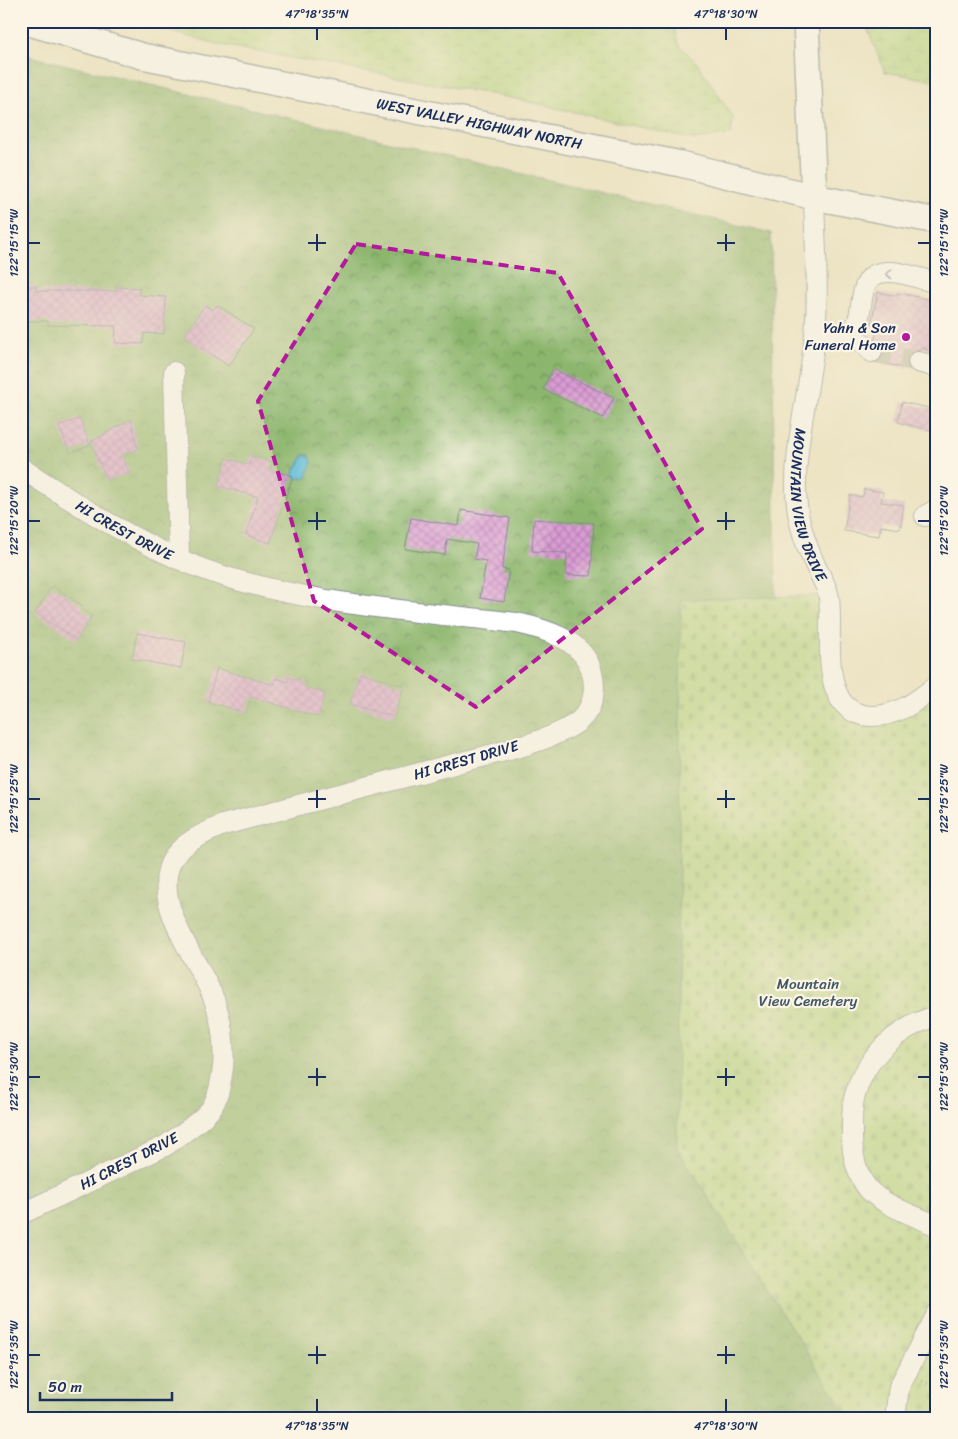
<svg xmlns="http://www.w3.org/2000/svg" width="958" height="1439" font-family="Sriracha,sans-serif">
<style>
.forest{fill:url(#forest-crowns);stroke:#547266}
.wetland{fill:url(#wetland-marsh);stroke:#66826e}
.cemetery{fill:url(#cemetery-stones);stroke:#66826e}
.water{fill:#58b8d6;stroke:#3a749a}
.building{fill:url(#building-cross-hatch)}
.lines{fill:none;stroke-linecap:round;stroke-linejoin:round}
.minor-tunnel{stroke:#c3c0b0;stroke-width:20;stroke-dasharray:20 10;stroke-linecap:butt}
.minor-casing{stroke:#848a91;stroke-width:22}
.major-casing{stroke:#848a91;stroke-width:28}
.path{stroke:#848a91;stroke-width:3;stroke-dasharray:1 4;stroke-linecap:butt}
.minor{stroke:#fff;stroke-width:20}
.major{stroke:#fff;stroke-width:25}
.oneway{stroke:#8d97ae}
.marked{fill:none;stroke:#b5179e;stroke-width:4;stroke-dasharray:10 6;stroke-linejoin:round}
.ticks{fill:none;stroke:#1b2f5e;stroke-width:2}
.poi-dot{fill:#b5179e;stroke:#fcf5e5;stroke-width:2}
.labels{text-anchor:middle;stroke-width:4.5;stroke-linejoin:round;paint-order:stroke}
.street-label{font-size:15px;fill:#1b2f5e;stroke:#fcf5e5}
.poi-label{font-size:15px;fill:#1b2f5e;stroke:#fcf5e5;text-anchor:end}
.park-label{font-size:15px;fill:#405866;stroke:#fcf5e5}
.neatline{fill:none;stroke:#1b2f5e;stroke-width:2}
.ticks-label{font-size:12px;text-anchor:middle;fill:#1b2f5e}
</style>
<defs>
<pattern id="forest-crowns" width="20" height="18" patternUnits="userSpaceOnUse" patternTransform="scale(1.25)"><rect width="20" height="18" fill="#8cb66d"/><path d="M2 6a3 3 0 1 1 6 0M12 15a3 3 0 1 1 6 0" fill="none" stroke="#72945d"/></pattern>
<pattern id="wetland-marsh" width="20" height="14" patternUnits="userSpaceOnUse" patternTransform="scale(1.25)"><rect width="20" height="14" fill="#b0d57e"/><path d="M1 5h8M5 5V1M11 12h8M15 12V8" fill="none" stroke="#97b76f"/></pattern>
<pattern id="cemetery-stones" width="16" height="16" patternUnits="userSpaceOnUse" patternTransform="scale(1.25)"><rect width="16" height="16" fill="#b0d57e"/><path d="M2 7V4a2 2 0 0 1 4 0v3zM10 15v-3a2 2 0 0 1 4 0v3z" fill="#97b76f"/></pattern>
<pattern id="building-cross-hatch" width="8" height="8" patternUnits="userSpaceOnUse" patternTransform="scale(1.25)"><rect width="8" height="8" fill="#db9cd4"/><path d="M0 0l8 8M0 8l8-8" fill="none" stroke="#b180af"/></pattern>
</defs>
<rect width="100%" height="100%" fill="#fcf5e5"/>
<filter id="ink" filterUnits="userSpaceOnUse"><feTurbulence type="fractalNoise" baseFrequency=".02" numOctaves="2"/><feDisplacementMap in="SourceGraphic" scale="10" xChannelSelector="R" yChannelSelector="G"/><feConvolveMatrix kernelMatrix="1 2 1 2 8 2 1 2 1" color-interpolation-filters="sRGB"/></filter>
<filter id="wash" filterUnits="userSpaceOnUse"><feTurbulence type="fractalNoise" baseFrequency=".0096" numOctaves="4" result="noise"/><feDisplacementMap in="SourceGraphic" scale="20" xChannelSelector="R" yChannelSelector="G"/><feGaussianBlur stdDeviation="1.12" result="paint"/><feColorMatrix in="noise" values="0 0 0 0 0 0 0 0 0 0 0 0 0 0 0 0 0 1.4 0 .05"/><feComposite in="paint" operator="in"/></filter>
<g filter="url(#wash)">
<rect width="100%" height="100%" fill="#ede4c4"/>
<path class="forest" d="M 21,54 L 771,233 L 776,598 L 681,601 L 677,1148 L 849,1418 L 21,1418 Z"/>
<path class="wetland" d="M 129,21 L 673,21 L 678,44 L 697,63 L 733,117 L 731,134 L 696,140 L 512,98 L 221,45 Z
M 864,21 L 937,21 L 937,81 L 885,72 Z"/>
<path class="cemetery" d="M 829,595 L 836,692 L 877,716 L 937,685 L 937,1418 L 849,1418 L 677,1148 L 681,600 Z"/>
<path class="water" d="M 309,455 L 312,462 L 307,477 L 298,479 L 294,476 L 295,468 L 299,465 L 302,457 Z"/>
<g id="blocks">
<path class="building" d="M 21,286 L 36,286 L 36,291 L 117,291 L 117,287 L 139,288 L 139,295 L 166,297 L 164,334 L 144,333 L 143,344 L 115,343 L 116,326 L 48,325 L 48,321 L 21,321 Z
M 878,292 L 897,296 L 898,293 L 937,301 L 937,352 L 921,348 L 920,350 L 910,353 L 906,359 L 909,369 L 878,362 L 883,355 L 883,349 L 875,339 L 878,326 L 871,324 Z
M 205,305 L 213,310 L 217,305 L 254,329 L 229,366 L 184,337 Z
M 553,369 L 614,398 L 603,418 L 543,389 Z
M 902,402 L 937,410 L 937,432 L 898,422 Z
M 80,418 L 90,445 L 70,453 L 59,426 Z
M 131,419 L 138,449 L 122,455 L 129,473 L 107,481 L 91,442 Z
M 252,456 L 273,462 L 270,470 L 293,476 L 270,543 L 246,535 L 258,497 L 218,486 L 226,458 L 249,465 Z
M 864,489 L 883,492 L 881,502 L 904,505 L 900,529 L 881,526 L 879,536 L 844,531 L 850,495 L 863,497 Z
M 461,510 L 510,518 L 502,569 L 509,570 L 504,602 L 480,598 L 486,561 L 474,559 L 477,544 L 447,539 L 445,555 L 405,549 L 411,518 L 459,526 Z
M 534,519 L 594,523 L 591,576 L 566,575 L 567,553 L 532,551 Z
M 52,586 L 83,606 L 81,609 L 92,616 L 77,640 L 35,613 Z
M 137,633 L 186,642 L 181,668 L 132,659 Z
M 217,668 L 274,685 L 276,678 L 288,682 L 289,677 L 306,682 L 305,687 L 325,693 L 318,717 L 251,697 L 246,713 L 208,702 Z
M 360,672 L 404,686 L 394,717 L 350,704 Z"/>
</g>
</g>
<g filter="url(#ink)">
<use href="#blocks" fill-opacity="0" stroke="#848a91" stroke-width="1"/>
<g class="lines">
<path class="minor-tunnel" d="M 872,352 L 918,362"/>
<defs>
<g id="minor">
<path id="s1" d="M 814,197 C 815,242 819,288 815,333 C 811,387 791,453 797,505 C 799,527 807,547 816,567 C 820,576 828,587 829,598 C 834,635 816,712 870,716 C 897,717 917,701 937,685"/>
<path d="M 816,331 C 824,332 834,336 843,334 C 872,330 850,280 880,273 C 897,269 920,279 937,283"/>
<path d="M 850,332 L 872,352"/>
<path d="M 918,362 L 937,367"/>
<path d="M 174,372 L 179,558"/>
<path id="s2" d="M 21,468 C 78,505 136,543 200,568 C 297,604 415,611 517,623 C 544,629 581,639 591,669 C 597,687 594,708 579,721 C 552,742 488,755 454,764 C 377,784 300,805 223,825 C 209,831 195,837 183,847 C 139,884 194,954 211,992 C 221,1015 225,1042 223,1067 C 221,1081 219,1098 210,1110 C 198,1124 180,1135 165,1146 L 21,1214"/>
<path d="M 925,516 L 937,509"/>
<path d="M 937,1016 C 899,1026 866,1056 855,1095 C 851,1107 852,1123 852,1137 C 852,1155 857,1176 869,1190 C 883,1205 918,1217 937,1226"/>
<path d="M 895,1418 L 899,1387 L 937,1314"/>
</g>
<g id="major">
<path id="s3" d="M 23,21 L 142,56 L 681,164 L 814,197 L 937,221"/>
<path d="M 806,21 L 814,197"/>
</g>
</defs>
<use href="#minor" class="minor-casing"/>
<use href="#major" class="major-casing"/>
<path class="path" d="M 922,1381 L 937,1388"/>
<use href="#minor" class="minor"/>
<use href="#major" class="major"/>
</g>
<defs><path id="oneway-chevron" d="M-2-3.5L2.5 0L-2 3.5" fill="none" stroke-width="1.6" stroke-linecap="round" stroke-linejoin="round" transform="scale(1.25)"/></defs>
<use class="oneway" href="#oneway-chevron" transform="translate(889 274) rotate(-177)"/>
</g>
<path d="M0 0H958V1439H0ZM 356,244 L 558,273 L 702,529 L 476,707 L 314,601 L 258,401 Z" fill="#ede4c4" fill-opacity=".55" fill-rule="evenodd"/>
<path class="marked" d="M 356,244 L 558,273 L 702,529 L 476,707 L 314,601 L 258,401 Z"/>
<path class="ticks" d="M 317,28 L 317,40M 726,28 L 726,40M 317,234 L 317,251M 726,234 L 726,251M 28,243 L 40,243M 308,243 L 326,243M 717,243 L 735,243M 918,243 L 930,243M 317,512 L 317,530M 726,512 L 726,530M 28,521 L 40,521M 308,521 L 326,521M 717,521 L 735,521M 918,521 L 930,521M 317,790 L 317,808M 726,790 L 726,808M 28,799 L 40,799M 308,799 L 326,799M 717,799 L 735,799M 918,799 L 930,799M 317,1068 L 317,1086M 726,1068 L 726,1086M 28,1077 L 40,1077M 308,1077 L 326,1077M 717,1077 L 735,1077M 918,1077 L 930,1077M 317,1346 L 317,1364M 726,1346 L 726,1364M 28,1355 L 40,1355M 308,1355 L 326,1355M 717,1355 L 735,1355M 918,1355 L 930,1355M 317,1399 L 317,1412M 726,1399 L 726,1412"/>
<circle class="poi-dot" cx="906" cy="337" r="5"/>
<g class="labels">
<g class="street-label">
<text dy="5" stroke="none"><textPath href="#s3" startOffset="468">WEST VALLEY HIGHWAY NORTH</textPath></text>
<text dy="5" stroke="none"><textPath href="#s1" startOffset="311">MOUNTAIN VIEW DRIVE</textPath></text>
<text dy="5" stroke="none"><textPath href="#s2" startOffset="121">HI CREST DRIVE</textPath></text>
<text transform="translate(466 760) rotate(-16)" y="5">HI CREST DRIVE</text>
<text transform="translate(129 1161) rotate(-27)" y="5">HI CREST DRIVE</text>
</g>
<g class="poi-label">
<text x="896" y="333">Yahn &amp; Son<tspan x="896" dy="17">Funeral Home</tspan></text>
</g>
<g class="park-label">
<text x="808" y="989">Mountain<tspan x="808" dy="17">View Cemetery</tspan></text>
</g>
</g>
<rect width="958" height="1439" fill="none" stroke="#fcf5e5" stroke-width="55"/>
<path d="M40 1392v8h132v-8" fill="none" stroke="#1b2f5e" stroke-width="2.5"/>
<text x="48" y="1392" font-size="15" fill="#1b2f5e" stroke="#fcf5e5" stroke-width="4" paint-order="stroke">50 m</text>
<rect x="28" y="28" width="902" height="1384" class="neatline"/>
<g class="ticks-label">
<text x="317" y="18">47°18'35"N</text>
<text x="726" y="18">47°18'30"N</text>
<text transform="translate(944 243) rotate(-90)" y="4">122°15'15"W</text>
<text transform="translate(14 243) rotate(-90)" y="4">122°15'15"W</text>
<text transform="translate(944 521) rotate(-90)" y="4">122°15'20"W</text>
<text transform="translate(14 521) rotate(-90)" y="4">122°15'20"W</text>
<text transform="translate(944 799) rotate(-90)" y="4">122°15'25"W</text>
<text transform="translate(14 799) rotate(-90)" y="4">122°15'25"W</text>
<text transform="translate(944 1077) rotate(-90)" y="4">122°15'30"W</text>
<text transform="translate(14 1077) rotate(-90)" y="4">122°15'30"W</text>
<text transform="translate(14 1355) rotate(-90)" y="4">122°15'35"W</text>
<text transform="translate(944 1355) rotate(-90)" y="4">122°15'35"W</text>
<text x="317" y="1430">47°18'35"N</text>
<text x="726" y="1430">47°18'30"N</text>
</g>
</svg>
